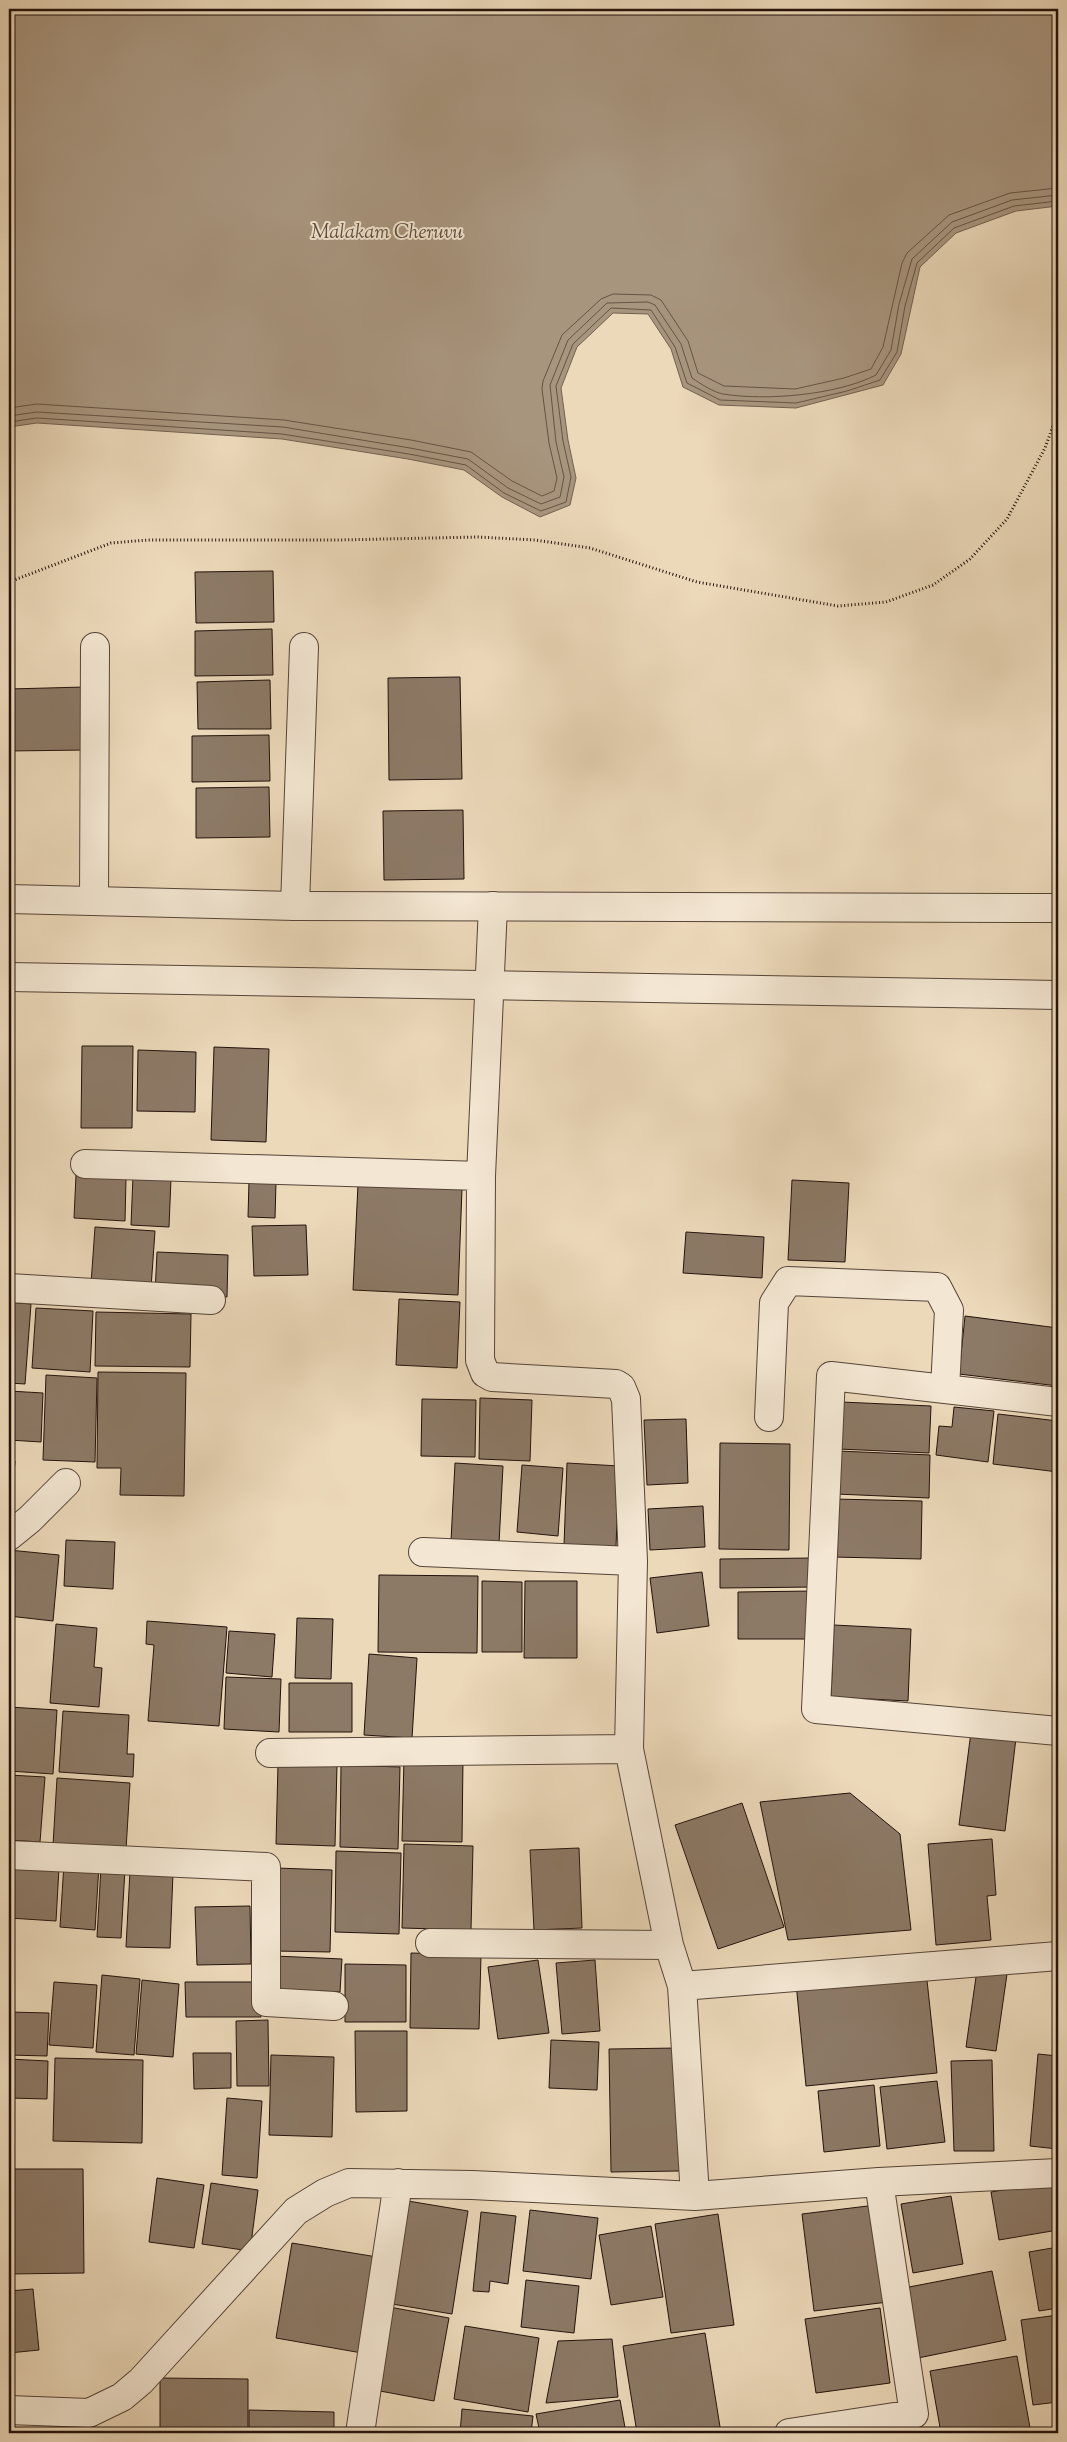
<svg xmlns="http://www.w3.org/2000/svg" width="1067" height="2442" font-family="'Sorts Mill Goudy',serif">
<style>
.water{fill:#a8957e;stroke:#736150}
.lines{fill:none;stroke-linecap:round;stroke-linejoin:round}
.shore{stroke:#665444;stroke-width:1}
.building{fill:#8c7966;stroke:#23120b}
.minor-casing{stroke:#554437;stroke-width:30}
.tertiary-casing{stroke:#554437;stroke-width:30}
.path{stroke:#23120b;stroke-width:3;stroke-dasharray:1 2.5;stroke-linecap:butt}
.minor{stroke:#f3e6d2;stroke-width:28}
.tertiary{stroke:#f3e6d2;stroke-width:28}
.labels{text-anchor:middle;stroke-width:4;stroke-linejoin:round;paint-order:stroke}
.water-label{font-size:20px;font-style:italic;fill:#5f4d3f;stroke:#f3e6d2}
</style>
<rect width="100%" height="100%" fill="#ecd9ba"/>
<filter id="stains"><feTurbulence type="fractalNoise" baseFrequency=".004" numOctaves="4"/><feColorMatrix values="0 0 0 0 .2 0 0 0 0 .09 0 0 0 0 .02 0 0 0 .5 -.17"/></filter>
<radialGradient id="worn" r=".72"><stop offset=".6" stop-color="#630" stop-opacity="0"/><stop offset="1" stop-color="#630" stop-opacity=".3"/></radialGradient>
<path class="water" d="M 9,9 L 1058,9 L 1058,206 L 1016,211 L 956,233 L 920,267 L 901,354 L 883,385 L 796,408 L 719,405 L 683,387 L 671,349 L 648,314 L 613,313 L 577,347 L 561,388 L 568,440 L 576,478 L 570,505 L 540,517 L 502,497 L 464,470 L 408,459 L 282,439 L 37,423 L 9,427 Z"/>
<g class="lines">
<path class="shore" d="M 9,408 L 37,404 L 284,420 L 411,440 L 471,452 L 512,481 L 542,496 L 554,491 L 557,478 L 549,443 L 542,389 L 543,381 L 562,335 L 601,299 L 613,294 L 651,295 L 661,300 L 688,341 L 698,373 L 724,386 L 795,389 L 844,378 L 871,369 L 883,347 L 902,263 L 907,253 L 949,215 L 1010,193 L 1058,188
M 9,416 L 37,412 L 283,427 L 410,448 L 468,459 L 508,488 L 541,504 L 560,497 L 564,477 L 556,442 L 550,385 L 568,340 L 607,303 L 648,302 L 655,305 L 681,344 L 692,378 C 701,384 713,392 723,394 C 766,401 837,395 876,375 L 891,350 L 899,304 L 912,259 L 952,222 L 1012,200 L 1058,195
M 9,422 L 37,418 L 282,434 L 409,454 L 466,465 L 504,493 L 541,511 L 566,502 L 571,477 L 563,441 L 556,386 L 573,344 L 611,308 L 651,310 L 675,347 L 687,383 L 720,400 L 796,403 L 847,391 L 880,380 L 897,352 L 905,306 L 917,263 L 954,228 L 1014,206 L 1058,201"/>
</g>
<path class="building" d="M 273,571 L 274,622 L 196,623 L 195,572 Z
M 272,629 L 273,675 L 195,676 L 195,631 Z
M 460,677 L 462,779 L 389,780 L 388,678 Z
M 270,680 L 271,729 L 198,729 L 197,682 Z
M 85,687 L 86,750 L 9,751 L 9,689 Z
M 269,735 L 270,781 L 192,782 L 192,736 Z
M 269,787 L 270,837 L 196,838 L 196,788 Z
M 463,810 L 464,879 L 384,880 L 383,811 Z
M 82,1046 L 133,1046 L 132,1128 L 81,1128 Z
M 214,1047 L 269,1049 L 266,1142 L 211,1140 Z
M 138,1050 L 196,1052 L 195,1112 L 137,1111 Z
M 76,1175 L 126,1177 L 125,1221 L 74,1218 Z
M 133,1176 L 171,1178 L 169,1227 L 131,1225 Z
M 792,1180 L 849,1183 L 845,1262 L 788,1260 Z
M 249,1181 L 276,1182 L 275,1218 L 248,1217 Z
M 358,1184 L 462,1189 L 458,1295 L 353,1290 Z
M 306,1225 L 308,1275 L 254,1276 L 252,1226 Z
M 95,1227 L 155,1231 L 151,1288 L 91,1284 Z
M 686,1232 L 764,1237 L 762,1278 L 683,1273 Z
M 157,1252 L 228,1255 L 227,1297 L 155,1294 Z
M 399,1299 L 460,1302 L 457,1368 L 396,1365 Z
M 9,1302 L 31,1304 L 25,1384 L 9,1383 Z
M 36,1308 L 93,1311 L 90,1372 L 32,1368 Z
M 96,1312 L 191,1314 L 190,1367 L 95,1366 Z
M 965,1316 L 1058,1328 L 1058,1386 L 959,1374 Z
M 98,1372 L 186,1373 L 184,1496 L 120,1495 L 121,1468 L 97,1468 Z
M 46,1375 L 97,1378 L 95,1462 L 43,1460 Z
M 9,1391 L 43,1393 L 41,1442 L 9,1440 Z
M 480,1398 L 532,1400 L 530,1461 L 479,1459 Z
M 422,1399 L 476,1400 L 475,1457 L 421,1456 Z
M 841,1402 L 931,1406 L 929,1453 L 839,1449 Z
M 954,1407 L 994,1411 L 988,1462 L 936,1455 L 939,1426 L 952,1427 Z
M 998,1414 L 1058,1421 L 1058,1472 L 993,1464 Z
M 686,1419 L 688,1483 L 647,1485 L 644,1420 Z
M 720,1443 L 790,1444 L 789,1550 L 719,1549 Z
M 838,1451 L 930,1455 L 929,1498 L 836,1494 Z
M 9,1461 L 15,1461 L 9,1529 Z
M 455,1463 L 503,1466 L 499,1544 L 451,1541 Z
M 567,1463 L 619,1466 L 616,1547 L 564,1545 Z
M 522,1465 L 563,1468 L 558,1536 L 517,1532 Z
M 834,1499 L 922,1501 L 921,1559 L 833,1557 Z
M 703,1506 L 705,1547 L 650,1550 L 648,1509 Z
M 66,1540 L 115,1542 L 113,1589 L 64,1586 Z
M 9,1550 L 59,1555 L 53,1621 L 9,1616 Z
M 815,1558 L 815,1587 L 720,1588 L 720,1559 Z
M 702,1572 L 709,1626 L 657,1633 L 650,1578 Z
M 379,1575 L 478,1576 L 477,1653 L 378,1652 Z
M 482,1581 L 522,1582 L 522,1652 L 482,1652 Z
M 525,1581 L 577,1581 L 577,1658 L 524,1658 Z
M 813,1591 L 813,1639 L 738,1639 L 738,1592 Z
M 297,1618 L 333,1619 L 331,1679 L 295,1678 Z
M 147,1621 L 227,1627 L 219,1726 L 148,1721 L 154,1645 L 146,1644 Z
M 56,1624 L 97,1628 L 94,1667 L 102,1668 L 99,1707 L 50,1703 Z
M 834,1625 L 911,1629 L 908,1701 L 831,1697 Z
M 229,1631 L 275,1634 L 272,1677 L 226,1673 Z
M 369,1654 L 417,1658 L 412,1738 L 364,1735 Z
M 226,1677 L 281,1679 L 279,1732 L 224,1729 Z
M 289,1683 L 352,1683 L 352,1732 L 289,1732 Z
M 9,1707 L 57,1710 L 53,1774 L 9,1771 Z
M 63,1711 L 129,1715 L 127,1754 L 134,1754 L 133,1777 L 59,1772 Z
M 971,1732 L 1016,1738 L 1005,1831 L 959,1825 Z
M 404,1758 L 463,1759 L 462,1842 L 402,1841 Z
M 278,1764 L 337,1765 L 335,1846 L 276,1844 Z
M 341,1765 L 400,1767 L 398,1849 L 340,1847 Z
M 9,1775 L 45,1777 L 40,1842 L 9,1840 Z
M 57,1778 L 130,1783 L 126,1850 L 53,1845 Z
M 850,1793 L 900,1834 L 911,1930 L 788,1940 L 760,1802 Z
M 742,1803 L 784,1927 L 718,1949 L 675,1825 Z
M 992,1839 L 996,1895 L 987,1896 L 991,1940 L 936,1945 L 928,1844 Z
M 404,1844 L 473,1846 L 471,1930 L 402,1928 Z
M 579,1848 L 582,1928 L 534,1930 L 530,1850 Z
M 336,1851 L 401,1853 L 399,1934 L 335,1932 Z
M 64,1863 L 99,1865 L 95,1930 L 60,1927 Z
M 9,1866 L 59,1868 L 56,1921 L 9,1918 Z
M 101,1867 L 125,1869 L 121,1938 L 97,1937 Z
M 276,1868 L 332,1870 L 330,1952 L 274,1951 Z
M 130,1871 L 173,1873 L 170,1948 L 126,1947 Z
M 250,1906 L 251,1964 L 197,1965 L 195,1907 Z
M 411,1953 L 481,1955 L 479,2029 L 410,2028 Z
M 275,1956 L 342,1959 L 340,1992 L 274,1989 Z
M 538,1960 L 549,2033 L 498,2039 L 488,1967 Z
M 595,1960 L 600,2031 L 562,2034 L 556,1963 Z
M 345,1964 L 406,1965 L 406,2022 L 345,2022 Z
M 977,1970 L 1007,1974 L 996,2051 L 966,2047 Z
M 926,1971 L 937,2073 L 806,2086 L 796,1983 Z
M 102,1975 L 140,1979 L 134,2055 L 96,2052 Z
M 142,1980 L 179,1984 L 173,2057 L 136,2054 Z
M 54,1982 L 97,1985 L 93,2048 L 49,2045 Z
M 185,1982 L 260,1982 L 261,2017 L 186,2017 Z
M 9,2012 L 49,2013 L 47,2056 L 9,2055 Z
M 268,2020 L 269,2086 L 237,2086 L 236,2021 Z
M 355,2031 L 407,2031 L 407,2111 L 356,2112 Z
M 551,2040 L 599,2042 L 597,2090 L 549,2088 Z
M 678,2048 L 680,2171 L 611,2172 L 609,2049 Z
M 193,2053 L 231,2053 L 231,2088 L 194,2089 Z
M 1038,2054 L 1058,2056 L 1058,2149 L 1030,2146 Z
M 271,2055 L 334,2057 L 332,2137 L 269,2135 Z
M 55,2058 L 143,2060 L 142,2143 L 53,2141 Z
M 9,2059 L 48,2061 L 47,2099 L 9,2098 Z
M 992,2060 L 994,2151 L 954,2151 L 951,2061 Z
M 937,2081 L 945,2142 L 887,2149 L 880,2087 Z
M 874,2085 L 880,2146 L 824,2152 L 818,2091 Z
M 227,2098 L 262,2101 L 257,2178 L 222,2175 Z
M 9,2169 L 83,2169 L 84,2273 L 9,2274 Z
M 157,2178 L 204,2185 L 194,2248 L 149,2242 Z
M 1058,2180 L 1058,2230 L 999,2240 L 991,2192 Z
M 211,2183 L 258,2190 L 250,2251 L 202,2244 Z
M 951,2196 L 963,2264 L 913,2273 L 901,2204 Z
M 402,2200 L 468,2211 L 452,2314 L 386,2303 Z
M 876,2205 L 888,2302 L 814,2311 L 802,2214 Z
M 530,2210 L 598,2218 L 591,2279 L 523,2271 Z
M 481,2212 L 516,2216 L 508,2284 L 490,2281 L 489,2292 L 473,2291 Z
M 718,2214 L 734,2325 L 671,2333 L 655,2224 Z
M 651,2226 L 663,2297 L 611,2305 L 599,2235 Z
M 292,2243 L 377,2257 L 362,2353 L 276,2338 Z
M 1058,2247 L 1058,2308 L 1039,2311 L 1029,2252 Z
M 992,2271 L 1006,2340 L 918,2358 L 904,2288 Z
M 526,2280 L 579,2286 L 574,2333 L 521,2327 Z
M 33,2289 L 39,2350 L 9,2353 L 9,2291 Z
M 384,2306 L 449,2318 L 434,2401 L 369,2389 Z
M 880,2308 L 890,2383 L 816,2393 L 805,2319 Z
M 1058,2315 L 1058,2402 L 1033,2405 L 1021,2320 Z
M 465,2326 L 539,2338 L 528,2412 L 454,2399 Z
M 705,2333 L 721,2433 L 637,2433 L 623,2346 Z
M 612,2339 L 618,2397 L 546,2403 L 558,2341 Z
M 1017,2356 L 1031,2433 L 941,2433 L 930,2371 Z
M 160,2378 L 248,2379 L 248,2433 L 160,2433 Z
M 620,2400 L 626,2433 L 540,2433 L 536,2414 Z
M 462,2409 L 533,2416 L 531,2433 L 460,2433 Z
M 249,2410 L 334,2412 L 334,2433 L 249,2433 Z"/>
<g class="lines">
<defs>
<path id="minor" d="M 94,901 L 95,647
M 295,906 L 304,647
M 493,906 L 481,1176 L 480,1360 L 485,1373 L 492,1377 L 616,1384 L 621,1387 L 626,1399 L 633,1561 L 629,1749 L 669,1945 L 682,1986 L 695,2196 L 879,2182 L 1058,2173
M 85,1164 L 481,1176
M 9,1288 L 211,1300
M 1058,1402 L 831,1376 L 816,1709 L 1058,1731
M 769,1417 L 774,1303 L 788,1281 L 937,1287 L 949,1310 L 945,1389
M 9,1536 L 30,1519 L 66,1483
M 423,1552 L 633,1561
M 270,1753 L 629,1749
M 9,1855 L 266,1867 L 266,2002 L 334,2006
M 430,1943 L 669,1945
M 682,1986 L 1058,1956
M 9,2410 L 89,2413 L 122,2397 L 141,2381 L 296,2211 L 325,2193 L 349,2183 L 472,2185 L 695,2196
M 360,2433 L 398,2183
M 789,2433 L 914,2414 L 879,2182"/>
<path id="tertiary" d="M 9,899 L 295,906 L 1058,908
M 9,977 L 1058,995"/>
</defs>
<use href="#minor" class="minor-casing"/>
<use href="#tertiary" class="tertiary-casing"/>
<path class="path" d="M 9,582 L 111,543 L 148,540 L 338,540 L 478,537 L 535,540 L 590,548 L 697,582 L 838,606 L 886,602 L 933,585 L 970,559 L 1007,519 L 1045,448 L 1058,412"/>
<use href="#minor" class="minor"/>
<use href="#tertiary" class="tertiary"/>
</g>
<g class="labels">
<g class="water-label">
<text x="387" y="238">Malakam Cheruvu</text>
</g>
</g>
<rect width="1067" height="2442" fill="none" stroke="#ecd9ba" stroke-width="30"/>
<rect x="10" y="10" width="1047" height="2422" fill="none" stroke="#23120b" stroke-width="2.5"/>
<rect x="15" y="15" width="1037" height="2412" fill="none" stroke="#23120b"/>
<rect width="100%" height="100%" filter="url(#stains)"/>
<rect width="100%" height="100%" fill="url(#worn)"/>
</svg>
